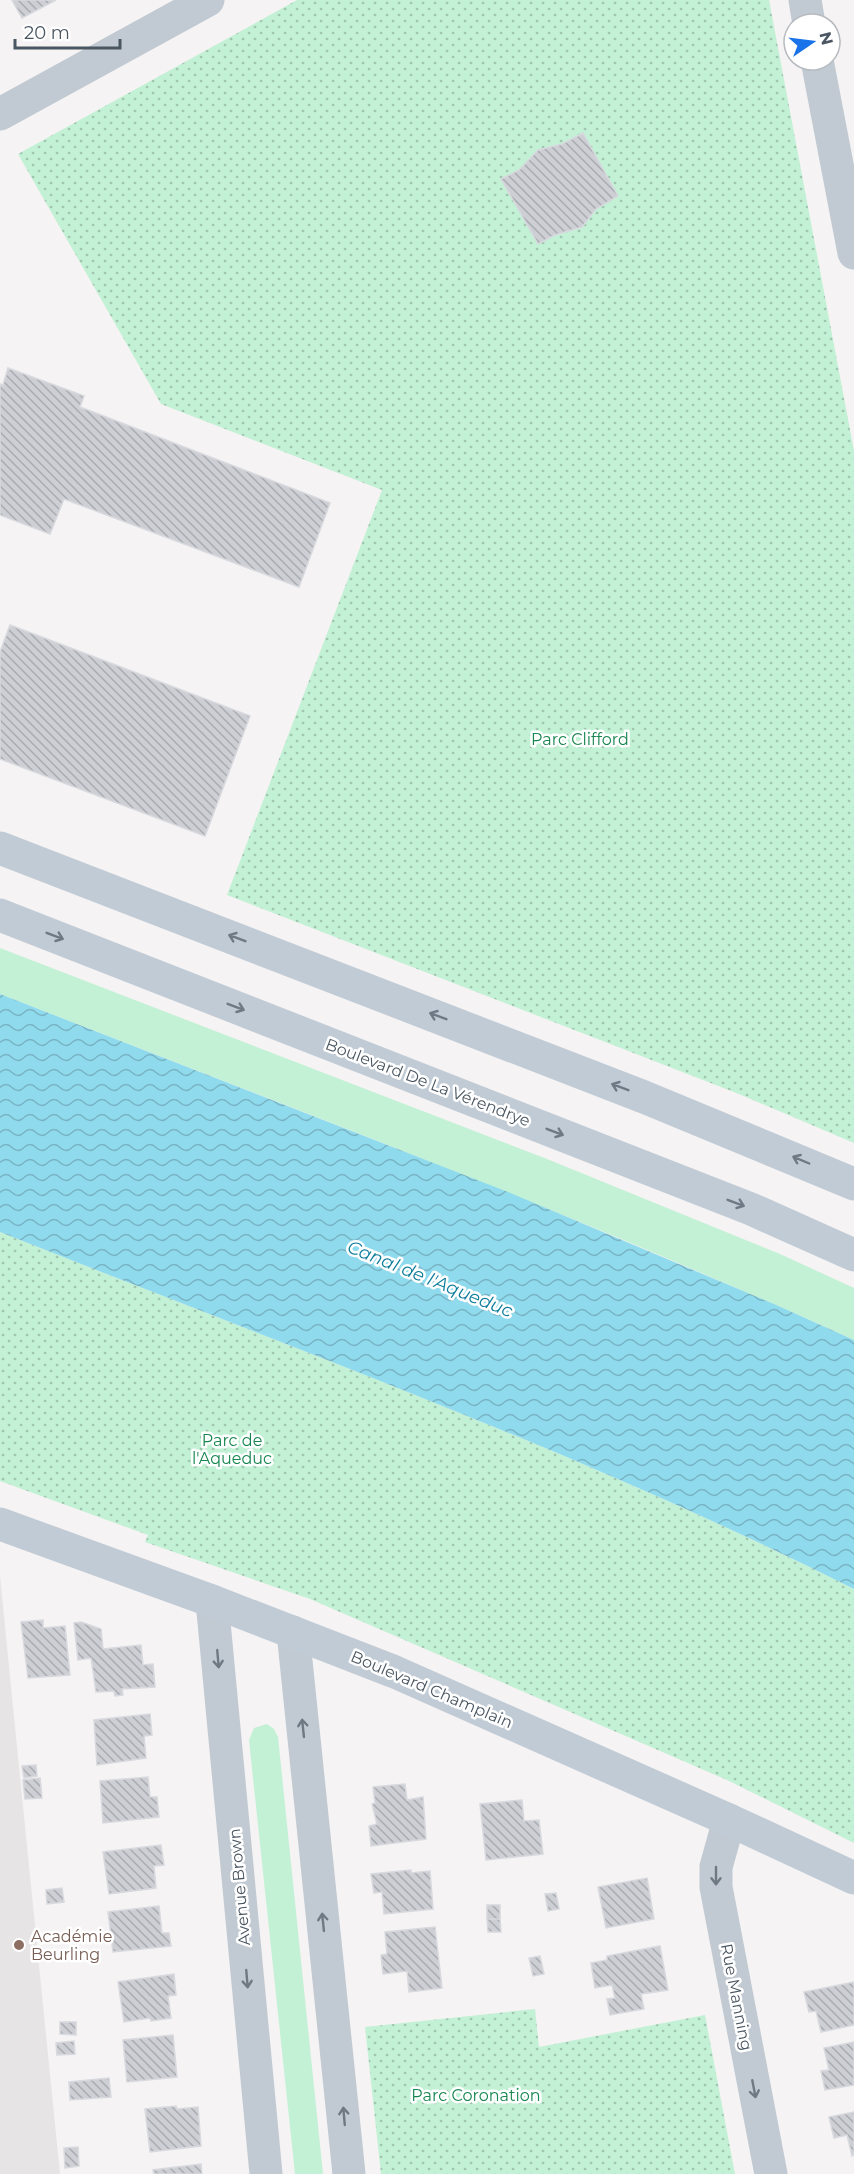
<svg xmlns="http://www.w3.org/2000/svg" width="854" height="2174" font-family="Montserrat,sans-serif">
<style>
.education{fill:#e6e4e5}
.grass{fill:#c3f1d5}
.park{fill:url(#park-dots)}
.water{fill:url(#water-waves)}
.building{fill:url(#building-back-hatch);stroke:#d7d9de;stroke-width:1.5}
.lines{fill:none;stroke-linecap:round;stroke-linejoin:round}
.minor{stroke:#c1cad2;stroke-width:33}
.secondary{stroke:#c1cbd6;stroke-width:33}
.oneway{stroke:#6e7984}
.oneway2{stroke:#6e7983}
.education-dot{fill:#8d6e63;stroke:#fff;stroke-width:2}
.labels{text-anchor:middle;stroke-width:5;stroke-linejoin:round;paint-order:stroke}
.park-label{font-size:16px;fill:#17864f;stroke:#fff}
.street-label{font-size:16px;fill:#4a5661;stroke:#fff}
.education-label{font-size:16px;fill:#785e54;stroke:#fff;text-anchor:start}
.water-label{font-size:18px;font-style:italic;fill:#0c7c9b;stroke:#fff}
</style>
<defs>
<pattern id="park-dots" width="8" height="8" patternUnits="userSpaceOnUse" patternTransform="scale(1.5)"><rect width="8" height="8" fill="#c3f1d5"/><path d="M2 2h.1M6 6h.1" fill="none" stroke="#a0c6b0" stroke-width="1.8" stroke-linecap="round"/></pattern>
<pattern id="water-waves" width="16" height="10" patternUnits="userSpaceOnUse" patternTransform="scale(1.5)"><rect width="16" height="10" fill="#90daee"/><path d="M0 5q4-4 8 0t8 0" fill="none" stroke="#78b4c4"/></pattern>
<pattern id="building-back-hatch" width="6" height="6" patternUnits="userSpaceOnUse" patternTransform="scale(1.5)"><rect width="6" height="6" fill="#cdcfd5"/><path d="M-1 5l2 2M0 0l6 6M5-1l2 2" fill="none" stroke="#a8abb0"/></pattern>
</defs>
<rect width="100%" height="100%" fill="#f5f3f3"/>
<path class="education" d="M 0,1576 L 14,1717 L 60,2174 L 0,2174 Z"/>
<path class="grass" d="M 0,948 L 547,1159 L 780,1254 L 854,1288 L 854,1340 C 574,1213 286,1106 0,994 Z
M 267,1724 L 274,1729 L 278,1737 L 323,2174 L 295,2174 L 249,1740 L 254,1728 Z"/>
<path class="park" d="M 297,0 L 769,0 L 854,451 L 854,1143 L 739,1094 L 227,895 L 382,490 L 161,404 L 18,154 Z
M 0,1232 C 286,1346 578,1450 854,1589 L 854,1843 L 727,1780 L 310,1599 L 145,1542 L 148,1535 L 0,1481 Z
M 535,2009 L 539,2047 L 705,2015 L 735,2174 L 381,2174 L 365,2027 Z"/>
<path class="water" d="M 0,994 L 508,1192 L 774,1304 L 854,1340 L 854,1589 C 578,1450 286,1346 0,1232 Z"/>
<path class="building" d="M 12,0 L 56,0 L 22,18 Z
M 583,133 L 618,196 L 596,209 L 582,227 L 555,235 L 538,244 L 501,179 L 519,170 L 538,150 L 562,144 Z
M 8,368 L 84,396 L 80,407 L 330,503 L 299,587 L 64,499 L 50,534 L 0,515 L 0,384 L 3,385 Z
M 10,625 L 250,716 L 205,836 L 0,759 L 0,652 Z
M 43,1620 L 43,1628 L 65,1626 L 70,1675 L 28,1678 L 21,1622 Z
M 81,1622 L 101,1629 L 103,1649 L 141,1645 L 143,1665 L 153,1664 L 155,1687 L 122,1689 L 123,1695 L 115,1696 L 114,1691 L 96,1692 L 91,1658 L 78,1660 L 74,1623 Z
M 150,1714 L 152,1735 L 144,1736 L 146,1758 L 97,1765 L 94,1720 Z
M 36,1765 L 37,1776 L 24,1778 L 22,1766 Z
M 148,1777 L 150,1797 L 157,1797 L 159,1817 L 103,1823 L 100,1781 Z
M 40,1778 L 42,1798 L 25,1799 L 23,1780 Z
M 405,1784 L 407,1800 L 423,1797 L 426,1839 L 371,1846 L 369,1826 L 377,1824 L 372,1804 L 375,1803 L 373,1787 Z
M 522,1800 L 524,1821 L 539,1820 L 543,1854 L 486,1860 L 480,1804 Z
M 161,1845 L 164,1865 L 154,1866 L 156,1888 L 109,1894 L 103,1852 Z
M 411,1870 L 411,1873 L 430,1871 L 433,1909 L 384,1914 L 382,1892 L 374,1893 L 371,1874 Z
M 647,1878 L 654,1919 L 606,1928 L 598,1887 Z
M 62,1888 L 64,1902 L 47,1904 L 46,1890 Z
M 556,1893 L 559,1909 L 548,1911 L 545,1894 Z
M 487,1905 L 500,1905 L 500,1919 L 487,1919 Z
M 159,1906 L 162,1933 L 169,1933 L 171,1946 L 113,1952 L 108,1912 Z
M 487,1919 L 500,1919 L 501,1932 L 488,1932 Z
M 435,1927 L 442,1988 L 409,1992 L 407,1971 L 383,1974 L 381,1955 L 387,1954 L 385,1932 Z
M 660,1946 L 668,1990 L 641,1994 L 644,2009 L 610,2015 L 607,1999 L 615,1998 L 612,1985 L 595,1988 L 591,1963 L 607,1960 L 607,1956 Z
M 540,1956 L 544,1974 L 533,1976 L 529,1958 Z
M 174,1974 L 176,1995 L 168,1996 L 171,2018 L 151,2021 L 150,2018 L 124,2022 L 118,1982 Z
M 854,1982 L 854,2025 L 821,2032 L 816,2011 L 809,2012 L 804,1992 Z
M 60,2022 L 76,2022 L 76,2035 L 60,2034 Z
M 173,2035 L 177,2077 L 127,2082 L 123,2040 Z
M 74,2041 L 75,2054 L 57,2055 L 56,2043 Z
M 854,2042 L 854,2085 L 825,2090 L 821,2071 L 829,2070 L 824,2048 Z
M 109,2078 L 111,2097 L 70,2100 L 69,2082 Z
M 176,2106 L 177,2109 L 198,2107 L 201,2146 L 150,2152 L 145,2109 Z
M 854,2112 L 854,2155 L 852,2156 L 847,2135 L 834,2138 L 829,2117 Z
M 78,2147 L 79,2166 L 65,2168 L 64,2148 Z
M 201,2164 L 202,2174 L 154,2174 L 153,2170 Z"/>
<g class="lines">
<path class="minor" d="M 805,0 L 809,24
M 817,60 L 854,253
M 0,114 L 208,0
M 212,1601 L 266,2174
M 293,1632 L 349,2174
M 729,1820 L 716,1867 L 716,1887 L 771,2174"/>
<path class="secondary" d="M 0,848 L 644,1097 L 854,1184
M 0,915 L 751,1209 L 854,1255
M 0,1524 L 212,1601 L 395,1672 L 729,1820 L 854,1878"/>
</g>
<defs><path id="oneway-shaft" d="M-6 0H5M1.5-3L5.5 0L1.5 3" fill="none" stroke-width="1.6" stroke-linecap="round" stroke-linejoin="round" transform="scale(1.5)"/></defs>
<g class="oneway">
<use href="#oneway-shaft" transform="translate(55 936) rotate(21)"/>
<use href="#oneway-shaft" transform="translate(237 938) rotate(-159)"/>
<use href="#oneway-shaft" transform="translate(236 1007) rotate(21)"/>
<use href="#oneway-shaft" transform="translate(438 1016) rotate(-159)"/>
<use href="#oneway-shaft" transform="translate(620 1087) rotate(-159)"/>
<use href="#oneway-shaft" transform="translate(555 1132) rotate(21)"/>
<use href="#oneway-shaft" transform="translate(801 1160) rotate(-157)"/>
<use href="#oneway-shaft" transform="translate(736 1203) rotate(21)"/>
</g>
<g class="oneway2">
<use href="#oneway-shaft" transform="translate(218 1659) rotate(85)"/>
<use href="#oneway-shaft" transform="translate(303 1728) rotate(-96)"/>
<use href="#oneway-shaft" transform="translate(716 1876) rotate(90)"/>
<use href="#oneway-shaft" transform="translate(323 1922) rotate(-96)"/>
<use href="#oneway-shaft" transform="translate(247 1979) rotate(85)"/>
<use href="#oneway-shaft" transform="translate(754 2089) rotate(79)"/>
<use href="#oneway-shaft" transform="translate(344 2116) rotate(-95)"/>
</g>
<circle class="education-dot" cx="19" cy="1945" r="6"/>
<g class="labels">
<g class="park-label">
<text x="580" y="745">Parc Clifford</text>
<text x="232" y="1446">Parc de<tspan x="232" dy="18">l'Aqueduc</tspan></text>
<text x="476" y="2101">Parc Coronation</text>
</g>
<g class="street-label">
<text transform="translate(428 1082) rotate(21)" y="6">Boulevard De La Vérendrye</text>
<text transform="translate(432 1689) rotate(23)" y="6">Boulevard Champlain</text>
<text transform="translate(239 1887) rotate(-95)" y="6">Avenue Brown</text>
<text transform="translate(737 1997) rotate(79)" y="6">Rue Manning</text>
</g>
<g class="education-label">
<text x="31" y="1942">Académie<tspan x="31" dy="18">Beurling</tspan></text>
</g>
<g class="water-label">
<text transform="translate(430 1279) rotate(22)" y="6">Canal de l'Aqueduc</text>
</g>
</g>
<g transform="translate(812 42) rotate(76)"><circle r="28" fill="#ffffff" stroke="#b7bbc0" stroke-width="1.5"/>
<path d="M0-4.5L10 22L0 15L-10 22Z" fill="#1a73e8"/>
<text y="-9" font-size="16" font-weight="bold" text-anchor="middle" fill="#4a5661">N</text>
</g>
<path d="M15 39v9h105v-9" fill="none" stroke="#4a5661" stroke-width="3"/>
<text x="24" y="39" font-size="18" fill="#4a5661" stroke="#ffffff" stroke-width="4.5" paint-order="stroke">20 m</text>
</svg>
